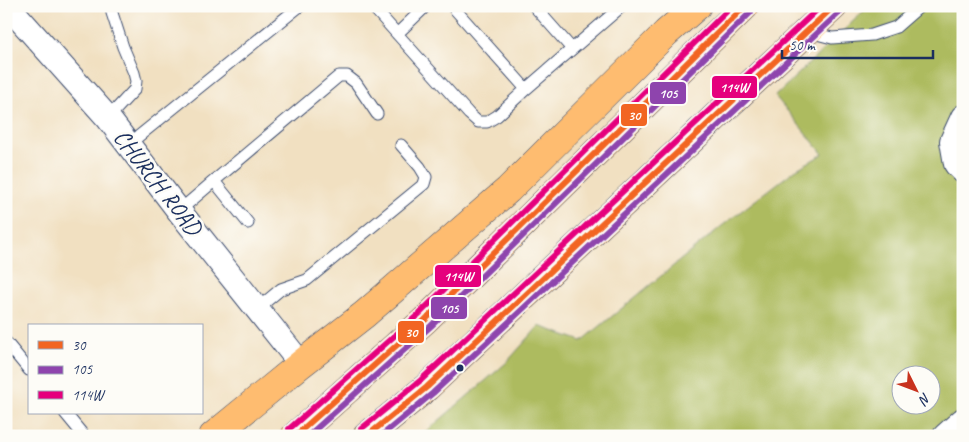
<svg xmlns="http://www.w3.org/2000/svg" width="969" height="442" font-family="Caveat,sans-serif">
<style>
.green{fill:#adbb5e;stroke:#64755e;fill-rule:evenodd}
.lines{fill:none;stroke-linecap:round;stroke-linejoin:round}
.service-casing{stroke:#3b4a6d;stroke-width:13}
.minor-casing{stroke:#3b4a6d;stroke-width:26}
.trunk-casing{stroke:#3b4a6d;stroke-width:29}
.service{stroke:#fff;stroke-width:11}
.minor{stroke:#fff;stroke-width:24}
.trunk{stroke:#febc70;stroke-width:28}
.bus-1-casing{stroke:#fdfcf7;stroke-width:10}
.bus-2-casing{stroke:#fdfcf7;stroke-width:10}
.bus-3-casing{stroke:#fdfcf7;stroke-width:10}
.bus-1{stroke:#f26522;stroke-width:6}
.bus-2{stroke:#8e44ad;stroke-width:6}
.bus-3{stroke:#e5007d;stroke-width:6}
.bus-dot{fill:#1b2f5e;stroke:#fdfcf7;stroke-width:2}
.labels{text-anchor:middle;stroke-width:5;stroke-linejoin:round;paint-order:stroke}
.street-label{font-size:24px;fill:#1b2f5e;stroke:#fdfcf7}
.line-badge{stroke:#fdfcf7;stroke-width:2}
.badge-label{font-size:14px;text-anchor:middle;font-weight:bold;fill:#fff}
</style>
<rect width="100%" height="100%" fill="#fdfcf7"/>
<filter id="ink" filterUnits="userSpaceOnUse"><feTurbulence type="fractalNoise" baseFrequency=".02" numOctaves="2"/><feDisplacementMap in="SourceGraphic" scale="10" xChannelSelector="R" yChannelSelector="G"/><feConvolveMatrix kernelMatrix="1 2 1 2 8 2 1 2 1" color-interpolation-filters="sRGB"/></filter>
<filter id="wash" filterUnits="userSpaceOnUse"><feTurbulence type="fractalNoise" baseFrequency=".0096" numOctaves="4" result="noise"/><feDisplacementMap in="SourceGraphic" scale="20" xChannelSelector="R" yChannelSelector="G"/><feGaussianBlur stdDeviation="1.12" result="paint"/><feColorMatrix in="noise" values="0 0 0 0 0 0 0 0 0 0 0 0 0 0 0 0 0 1.4 0 .05"/><feComposite in="paint" operator="in"/></filter>
<g filter="url(#wash)">
<rect width="100%" height="100%" fill="#f1e0c1"/>
<path class="green" d="M 869,6 L 963,6 L 963,436 L 421,436 L 506,363 L 539,326 L 582,341 L 723,225 L 795,170 L 823,154 L 775,96 ZM 902,374 L 932,374 L 932,404 L 902,404 Z"/>
</g>
<g filter="url(#ink)">
<g class="lines">
<defs>
<path id="service" d="M 372,6 L 469,114 L 478,122 L 487,122 L 497,116 L 526,89 L 622,6
M 452,6 L 526,89
M 534,6 L 572,49
M 809,32 L 832,38 L 872,35 L 896,27 L 920,6
M 397,34 L 426,6
M 108,118 L 135,89 L 136,81 L 134,73 L 123,47 L 112,13 L 112,6
M 129,144 L 300,6
M 214,181 L 248,223
M 179,211 L 214,181 L 339,76 L 347,76 L 356,83 L 377,114
M 257,309 L 281,289 L 307,280 L 424,184 L 426,177 L 420,167 L 401,145
M 6,342 L 29,370
M 65,413 L 84,436"/>
<path id="minor" d="M 8,6 L 108,118 L 179,211 L 301,364
M 963,117 L 952,141 L 956,164 L 963,171
M 945,436 L 963,420"/>
<path id="trunk" d="M 213,436 L 301,364 L 365,314 L 508,190 L 666,33 L 697,6
M 295,436 L 425,320 L 745,6
M 367,436 L 427,387 L 834,6"/>
</defs>
<use href="#service" class="service-casing"/>
<use href="#minor" class="minor-casing"/>
<use href="#trunk" class="trunk-casing"/>
<use href="#service" class="service"/>
<use href="#minor" class="minor"/>
<use href="#trunk" class="trunk"/>
<defs>
<path id="bus-1" d="M 295,436 L 425,320 L 745,6
M 367,436 L 427,387 L 834,6"/>
<path id="bus-2" d="M 308,436 L 431,326 L 751,12
M 381,436 L 433,393 L 840,12"/>
<path id="bus-3" d="M 289,429 L 419,314 L 732,6
M 361,429 L 421,380 L 821,6"/>
</defs>
<use href="#bus-1" class="bus-1-casing"/>
<use href="#bus-2" class="bus-2-casing"/>
<use href="#bus-3" class="bus-3-casing"/>
<use href="#bus-1" class="bus-1"/>
<use href="#bus-2" class="bus-2"/>
<use href="#bus-3" class="bus-3"/>
</g>
</g>
<circle class="bus-dot" cx="460" cy="368" r="4.5"/>
<g class="labels">
<g class="street-label">
<text transform="translate(158 182) rotate(52)" y="8">CHURCH ROAD</text>
</g>
</g>
<g class="line-badge">
<rect x="711" y="75" width="47" height="24" rx="5" fill="#e5007d"/>
<rect x="649" y="81" width="38" height="24" rx="5" fill="#8e44ad"/>
<rect x="620" y="103" width="28" height="24" rx="5" fill="#f26522"/>
<rect x="434" y="264" width="48" height="24" rx="5" fill="#e5007d"/>
<rect x="430" y="296" width="38" height="24" rx="5" fill="#8e44ad"/>
<rect x="397" y="320" width="28" height="24" rx="5" fill="#f26522"/>
</g>
<g class="badge-label">
<text x="734" y="92">114W</text>
<text x="668" y="98">105</text>
<text x="634" y="120">30</text>
<text x="458" y="281">114W</text>
<text x="449" y="313">105</text>
<text x="411" y="337">30</text>
</g>
<rect width="969" height="442" fill="none" stroke="#fdfcf7" stroke-width="25"/>
<rect x="28" y="324" width="175" height="90" fill="#fdfcf7" stroke="#a3aaba"/>
<rect x="38" y="341" width="25" height="8" fill="#f26522" stroke="#a3aaba"/>
<text x="72" y="350" font-size="15" fill="#1b2f5e">30</text>
<rect x="38" y="366" width="25" height="8" fill="#8e44ad" stroke="#a3aaba"/>
<text x="72" y="374" font-size="15" fill="#1b2f5e">105</text>
<rect x="38" y="391" width="25" height="8" fill="#e5007d" stroke="#a3aaba"/>
<text x="72" y="400" font-size="15" fill="#1b2f5e">114W</text>
<g transform="translate(916 390) rotate(132)"><circle r="24" fill="#fdfcf7" stroke="#a3aaba"/>
<path d="M0-4L9 19L0 12L-9 19Z" fill="#c8321e"/>
<text y="-8" font-size="14" font-weight="bold" text-anchor="middle" fill="#1b2f5e">N</text>
</g>
<path d="M782 50v8h151v-8" fill="none" stroke="#1b2f5e" stroke-width="2.5"/>
<text x="789" y="50" font-size="15" fill="#1b2f5e" stroke="#fdfcf7" stroke-width="4" paint-order="stroke">50 m</text>
</svg>
